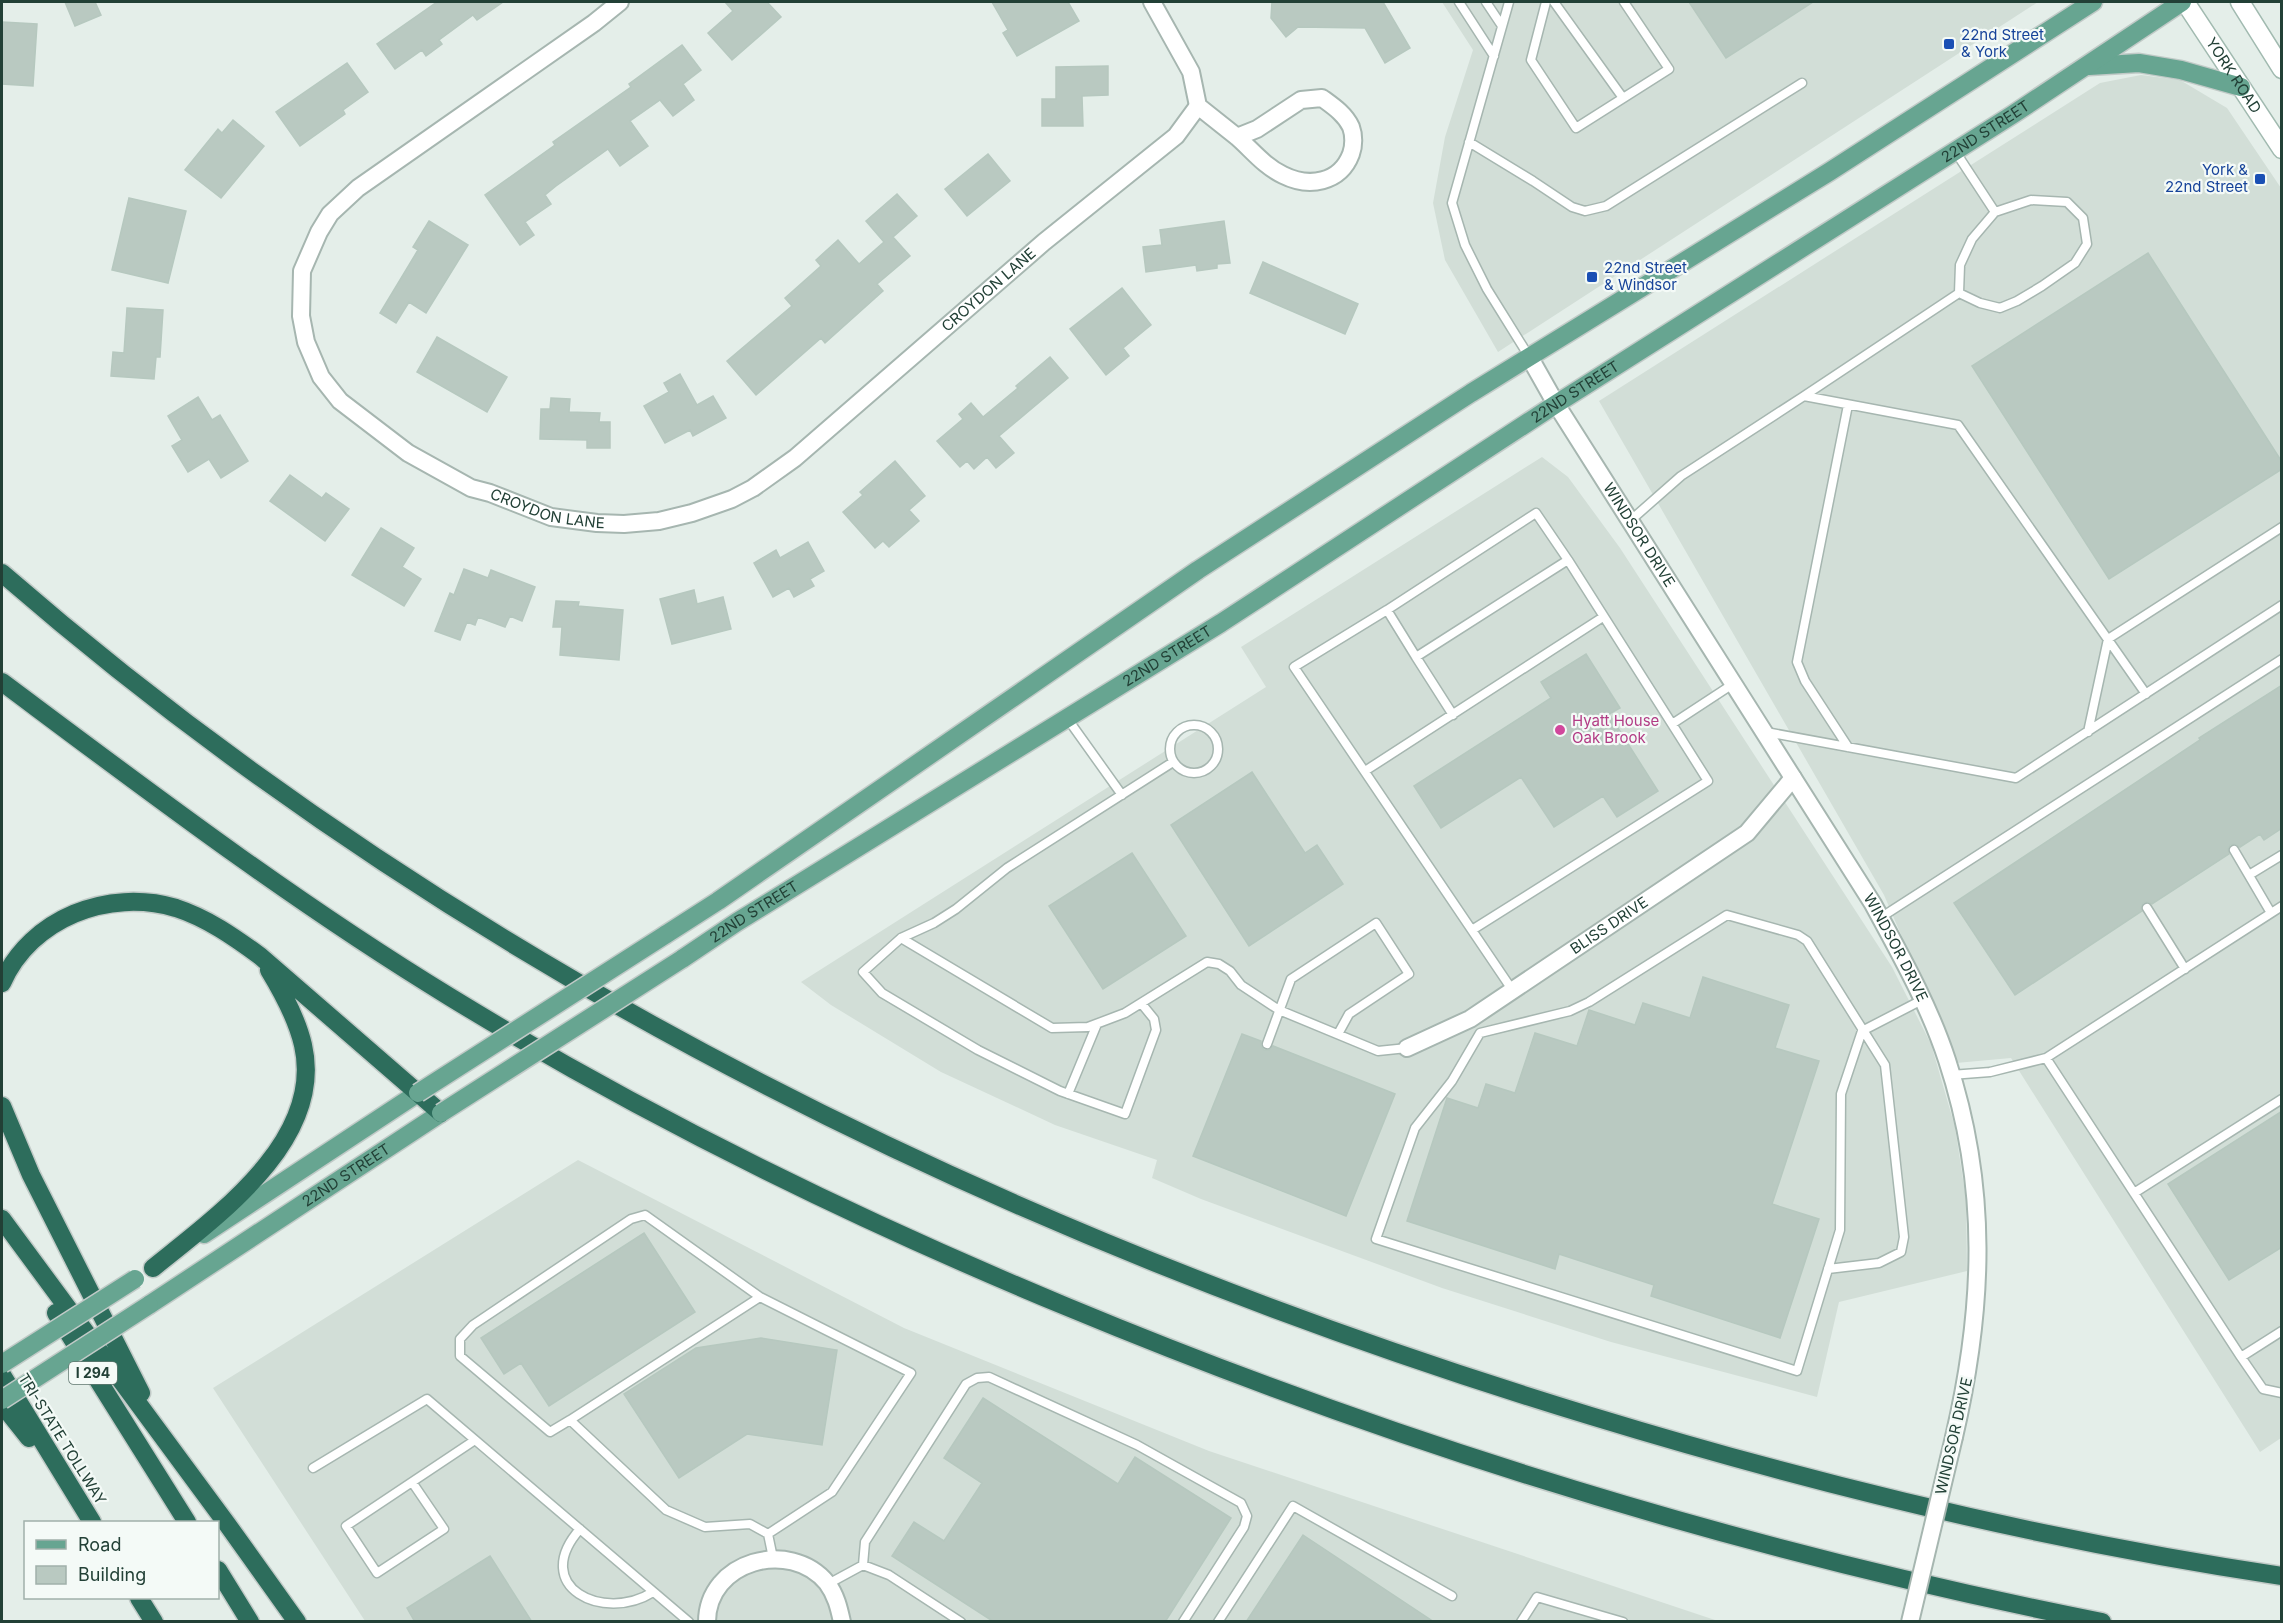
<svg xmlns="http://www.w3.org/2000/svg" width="2283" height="1623" font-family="Inter,sans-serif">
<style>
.built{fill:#d2ded7}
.building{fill:#b9c9c1;stroke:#b6c8bf;stroke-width:1.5}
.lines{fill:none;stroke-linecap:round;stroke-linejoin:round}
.service-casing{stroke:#a6b6b0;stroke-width:11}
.minor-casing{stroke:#a6b6b0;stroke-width:20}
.secondary-casing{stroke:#a1bab0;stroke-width:21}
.primary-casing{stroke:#c1cac7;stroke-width:21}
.motorway-casing{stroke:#c1cac7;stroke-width:21}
.service{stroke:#fff;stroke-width:8}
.minor{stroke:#fff;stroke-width:16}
.secondary{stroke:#fff;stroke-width:18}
.primary{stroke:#67a591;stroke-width:18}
.motorway{stroke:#2d6d5c;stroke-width:18}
.minor-bridge-casing{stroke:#a6b6b0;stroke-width:20;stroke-linecap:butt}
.primary-bridge-casing{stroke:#c1cac7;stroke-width:21;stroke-linecap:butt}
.minor-bridge{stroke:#fff;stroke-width:16}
.primary-bridge{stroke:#67a591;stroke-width:18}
.transit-dot{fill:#1a4fb4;stroke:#f4faf7;stroke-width:2}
.hotel-dot{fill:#d1479c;stroke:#f4faf7;stroke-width:2}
.labels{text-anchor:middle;stroke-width:4.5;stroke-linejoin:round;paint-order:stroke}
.shield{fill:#f4faf7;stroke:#617870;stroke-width:1.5}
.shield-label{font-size:14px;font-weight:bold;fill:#224036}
.transit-label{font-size:15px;fill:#164399;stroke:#f4faf7;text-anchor:start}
.street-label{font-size:15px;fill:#224036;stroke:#f4faf7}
.hotel-label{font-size:15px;fill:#b23c85;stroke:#f4faf7;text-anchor:start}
</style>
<rect width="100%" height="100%" fill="#e4eee9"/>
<path class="built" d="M 1442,2 L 2038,2 L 1498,352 L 1445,260 L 1433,203 L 1445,137 L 1473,50 Z
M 2141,75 L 2180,80 L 2227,108 L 2281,188 L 2281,1438 L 2260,1452 L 2011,1058 L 1956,1063 L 1884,895 L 1599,401 L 2100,83 Z
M 1542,457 L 1568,477 L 1620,548 L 1892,967 L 1931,1044 L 1955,1127 L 1966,1199 L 1967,1271 L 1839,1302 L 1817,1397 L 1611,1342 L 1442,1288 L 1201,1199 L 1152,1178 L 1157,1160 L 1055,1125 L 941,1072 L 831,1005 L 801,982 L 1266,687 L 1241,647 Z
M 578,1160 L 904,1328 L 1209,1451 L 1718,1621 L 365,1621 L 213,1388 Z"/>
<path class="building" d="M 65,2 L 95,2 L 101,15 L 75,26 Z
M 437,2 L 503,2 L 477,20 L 473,15 L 439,40 L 442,44 L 426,56 L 422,50 L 395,69 L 377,44 Z
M 725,2 L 767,2 L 781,17 L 732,60 L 708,33 L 733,11 Z
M 992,2 L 1068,2 L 1079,21 L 1017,56 L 1003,33 L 1008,30 Z
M 1272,2 L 1383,2 L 1410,48 L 1385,63 L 1365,28 L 1298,27 L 1286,37 L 1271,18 Z
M 1689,2 L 1813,2 L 1726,58 Z
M 2,22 L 37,24 L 33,86 L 2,84 Z
M 682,45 L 701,70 L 683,84 L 694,100 L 673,116 L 660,100 L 630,121 L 648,146 L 620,166 L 608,149 L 556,186 L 545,195 L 551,204 L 525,222 L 534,235 L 520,245 L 485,195 L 555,145 L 553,142 L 631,87 L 629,84 Z
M 347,63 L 368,92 L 343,110 L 345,114 L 300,146 L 276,112 Z
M 1108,66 L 1108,95 L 1082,96 L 1083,126 L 1042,126 L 1042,99 L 1056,99 L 1056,67 Z
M 233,120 L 264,146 L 221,198 L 185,170 L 218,129 L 222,133 Z
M 988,154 L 1010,181 L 967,216 L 945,189 Z
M 897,194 L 917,216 L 893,237 L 910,256 L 877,284 L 883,291 L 825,343 L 821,338 L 756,395 L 727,361 L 792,306 L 785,298 L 821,266 L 816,260 L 838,240 L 859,264 L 884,242 L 866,221 Z
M 129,198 L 186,211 L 168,283 L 112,270 Z
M 429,221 L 468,245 L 426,313 L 409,302 L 396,323 L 380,313 L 418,250 L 413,247 Z
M 1224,221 L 1230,263 L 1217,264 L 1217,268 L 1197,271 L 1196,265 L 1146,272 L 1143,247 L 1162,245 L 1160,230 Z
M 2148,253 L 2282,462 L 2282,469 L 2109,579 L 1972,366 Z
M 1263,262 L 1358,304 L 1345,334 L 1250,293 Z
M 1122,288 L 1151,325 L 1123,348 L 1129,356 L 1106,375 L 1070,329 Z
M 127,308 L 163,310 L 160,357 L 156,357 L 154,379 L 111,376 L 113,352 L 124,353 Z
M 437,337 L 507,377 L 487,412 L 417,372 Z
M 1050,357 L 1068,378 L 999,436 L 1014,453 L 996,468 L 987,457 L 974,469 L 967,461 L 960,467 L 937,441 L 963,419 L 959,414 L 971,403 L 983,417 L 1018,388 L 1016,386 Z
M 680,374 L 697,405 L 713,396 L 726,418 L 693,436 L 690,430 L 665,443 L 644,406 L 669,392 L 664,383 Z
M 198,397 L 212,420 L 220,415 L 248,461 L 221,478 L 209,459 L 188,472 L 172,446 L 182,440 L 168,416 Z
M 551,398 L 570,399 L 569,412 L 600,413 L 599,422 L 610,422 L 610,448 L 587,448 L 587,440 L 540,439 L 541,409 L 550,409 Z
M 895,461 L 925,496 L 909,510 L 919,521 L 889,547 L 883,541 L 875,548 L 843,512 L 863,495 L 860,492 Z
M 290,475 L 322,498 L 326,493 L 349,509 L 325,541 L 270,501 Z
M 381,528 L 414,548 L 402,567 L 421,579 L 404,606 L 352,575 Z
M 808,542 L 824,571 L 810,579 L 814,586 L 794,597 L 789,588 L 773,597 L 754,563 L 776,550 L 780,558 Z
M 464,569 L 488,578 L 491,570 L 535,587 L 522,621 L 510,616 L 505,627 L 478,617 L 475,625 L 467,622 L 460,640 L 435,631 L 450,593 L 454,595 Z
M 694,590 L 697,604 L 723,597 L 731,629 L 672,644 L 660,599 Z
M 556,601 L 579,602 L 578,606 L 623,610 L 619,660 L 560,655 L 562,627 L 553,627 Z
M 1586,654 L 1620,708 L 1609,714 L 1658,791 L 1617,817 L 1603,796 L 1554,827 L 1521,777 L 1441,828 L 1414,786 L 1551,698 L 1541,682 Z
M 2282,685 L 2282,828 L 2264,840 L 2260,834 L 2240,847 L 2235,844 L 2230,845 L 2228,849 L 2229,854 L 2152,904 L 2147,902 L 2143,903 L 2141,908 L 2142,911 L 2015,995 L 1954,903 L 2200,740 L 2199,738 Z
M 1252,772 L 1305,853 L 1317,845 L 1343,884 L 1249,946 L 1171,825 Z
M 1132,853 L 1186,936 L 1103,989 L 1049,906 Z
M 1703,977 L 1789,1005 L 1775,1048 L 1819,1061 L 1772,1204 L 1819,1219 L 1780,1338 L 1651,1296 L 1654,1285 L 1559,1254 L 1555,1269 L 1407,1221 L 1447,1098 L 1478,1108 L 1486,1084 L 1515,1093 L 1535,1033 L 1577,1046 L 1589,1010 L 1635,1025 L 1643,1003 L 1690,1018 Z
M 1242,1034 L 1261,1041 L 1261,1046 L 1264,1050 L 1269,1050 L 1273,1046 L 1395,1094 L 1346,1216 L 1193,1156 Z
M 2282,1111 L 2282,1247 L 2229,1280 L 2168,1184 Z
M 644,1233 L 695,1312 L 549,1406 L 521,1363 L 504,1374 L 481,1338 Z
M 761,1338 L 837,1350 L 822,1445 L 747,1434 L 679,1478 L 624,1394 L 696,1348 Z
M 983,1398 L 1118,1484 L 1135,1457 L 1231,1518 L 1165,1622 L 994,1622 L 892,1556 L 914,1522 L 944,1541 L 982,1483 L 944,1458 Z
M 1303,1535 L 1434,1622 L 1246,1622 Z
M 490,1556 L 532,1622 L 415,1622 L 407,1608 Z"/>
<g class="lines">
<defs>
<path id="service" d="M 1459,2 L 1494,56
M 1486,2 L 1502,26
M 1509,2 L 1452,203 L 1465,245 L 1487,289 L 1530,358
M 1546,2 L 1531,60 L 1576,128 L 1669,69 L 1624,2
M 1554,2 L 1623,98
M 1469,142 L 1533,181 L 1572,207 L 1585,211 L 1606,206 L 1802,83
M 1955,151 L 1995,212 L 2031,200 L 2067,202 L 2083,218 L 2087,244 L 2075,263 L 2042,286 L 2017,301 L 2000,308 L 1980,303 L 1959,293 L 1960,265 L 1972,239 L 1995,212
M 1804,396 L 1959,293
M 1631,520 L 1681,476 L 1804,396 L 1958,425 L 2146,694
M 1387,610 L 1536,513 L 1568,560 L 1672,724 L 1733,684
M 1416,657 L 1453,715
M 1067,718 L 1122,795
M1170 749a24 24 0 1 1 48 0a24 24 0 1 1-48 0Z
M 1766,732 L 2016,778 L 2282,605
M 2088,732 L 2108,639 L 2282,527
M 1848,747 L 1805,681 L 1797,662 L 1848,405
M 1365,771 L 1603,617
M 2234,850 L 2271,913
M 2249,875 L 2282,855
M 2147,908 L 2185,969
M 1880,918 L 2282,659
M 1472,930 L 1708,781 L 1672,724
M 901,938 L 1052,1028 L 1088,1027 L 1125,1013 L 1207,962 L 1219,964 L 1230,971 L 1241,985 L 1279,1010 L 1378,1051 L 1407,1048
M 1513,991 L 1294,667 L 1387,610 L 1416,657 L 1568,560
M 1141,1003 L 1154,1019 L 1156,1030 L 1125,1114 L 1060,1091 L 978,1050 L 882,993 L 863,972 L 901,938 L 934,923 L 956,909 L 1007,868 L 1173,762
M 1267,1044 L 1291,979 L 1376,923 L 1409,974 L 1349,1014 L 1338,1034
M 2046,1058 L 2241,1357 L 2282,1331
M 1951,1075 L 1990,1072 L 2046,1058 L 2282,906
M 1068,1094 L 1097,1024
M 2134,1193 L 2282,1099
M 1828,1269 L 1879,1263 L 1901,1252 L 1904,1237 L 1885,1065 L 1807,941 L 1798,935 L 1727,915 L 1589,1002 L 1570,1011 L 1480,1033 L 1452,1081 L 1415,1128 L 1376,1239 L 1797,1371 L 1840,1230 L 1841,1094 L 1862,1031 L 1922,1000
M 2241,1357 L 2263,1389 L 2282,1393
M 570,1420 L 550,1432 L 460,1356 L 460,1339 L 473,1325 L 631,1219 L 645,1215 L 760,1297
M 313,1468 L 427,1399 L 689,1622
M 412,1482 L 444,1529 L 377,1573 L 346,1526 L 475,1440
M 580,1529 C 529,1587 604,1623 653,1592
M 768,1534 L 832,1492 L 911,1373 L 760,1297 L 570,1420 L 666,1510 L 705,1527 L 750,1524 L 768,1534 L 773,1558
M 863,1565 L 865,1542 L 966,1384 L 977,1378 L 989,1377 L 1137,1445 L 1241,1503 L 1247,1516 L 1244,1527 L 1183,1622
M 828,1584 L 863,1565 L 889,1575 L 961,1622
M 1218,1622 L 1293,1506 L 1452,1596
M 1521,1622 L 1537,1597 L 1623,1622"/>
<g id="minor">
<path id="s1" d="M 620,2 L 594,23 L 358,188 L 330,214 L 319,232 L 302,271 L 301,316 L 306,342 L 321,377 L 340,401 L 408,453 L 471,488 L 490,493 L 551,517 L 597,523 L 624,524 L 659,521 L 692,513 L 732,499 L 753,488 L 795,458 L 1044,242 L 1176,136 L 1198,106"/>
<path d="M 1152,2 L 1191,72 L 1198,106 L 1237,137 C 1252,150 1264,166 1283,175 C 1309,188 1340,183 1351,154 C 1354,146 1354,135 1351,127 C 1345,114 1333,106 1322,98 L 1301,100 L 1257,129 L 1237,137"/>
<path id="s2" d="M 1530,358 L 1556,404 L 1873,904 C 1900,954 1929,1005 1947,1060 C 1989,1187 1984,1308 1954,1437"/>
<path id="s3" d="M 1407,1048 L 1470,1019 L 1747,833 L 1793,778"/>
<path d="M 707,1622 C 707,1561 790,1538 827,1583 C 836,1595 839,1608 842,1622"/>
</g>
<g id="secondary">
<path id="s4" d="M 2185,2 L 2282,149"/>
<path d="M 2240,2 L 2282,69"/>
</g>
<g id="primary">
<path d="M 2089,66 L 2139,63 L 2181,70 L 2241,87"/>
<path d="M 665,935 L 718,901 L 1198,570 L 1471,393 L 1829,172 L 2093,2"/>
<path id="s5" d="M 682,959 L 737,922 L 1221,623 L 1556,404 L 2012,115 L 2182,2"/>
<path d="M 204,1234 L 418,1093"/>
<path id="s6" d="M 149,1305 L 441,1113"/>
</g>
<path id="motorway" d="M 2,573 C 461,972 1011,1239 1591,1416 C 1817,1485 2048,1541 2282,1576
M 2,682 C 148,791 294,902 450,997 C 646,1117 853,1218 1065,1306 C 1399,1445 1747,1552 2102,1622
M 2,983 C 31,918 108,888 176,908 C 207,918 234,937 260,956 L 441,1113
M 2,1106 L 31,1175 L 141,1393
M 2,1219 L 227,1524 L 297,1622
M 153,1268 C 216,1217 325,1140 303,1045 C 297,1019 283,993 269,970
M 56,1313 L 187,1522
M 2,1375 L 92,1522
M 2,1404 L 29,1438
M 218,1570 L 250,1622
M 139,1598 L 154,1622"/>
</defs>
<use href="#service" class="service-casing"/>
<use href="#minor" class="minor-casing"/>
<use href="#secondary" class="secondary-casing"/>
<use href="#primary" class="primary-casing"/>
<use href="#motorway" class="motorway-casing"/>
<use href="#service" class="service"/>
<use href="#minor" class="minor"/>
<use href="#secondary" class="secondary"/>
<use href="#primary" class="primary"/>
<use href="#motorway" class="motorway"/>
<defs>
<path id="minor-bridge" d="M 1910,1622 L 1954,1437"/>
<path id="primary-bridge" d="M 418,1093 L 665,935
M 441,1113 L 682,959
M 2,1364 L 135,1279
M 2,1400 L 149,1305"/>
</defs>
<use href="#minor-bridge" class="minor-bridge-casing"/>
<use href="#primary-bridge" class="primary-bridge-casing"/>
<use href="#minor-bridge" class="minor-bridge"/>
<use href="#primary-bridge" class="primary-bridge"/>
</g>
<g class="transit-dot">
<rect x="1943" y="38" width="12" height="12" rx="3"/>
<rect x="2254" y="173" width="12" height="12" rx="3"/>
<rect x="1586" y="271" width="12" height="12" rx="3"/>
</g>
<circle class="hotel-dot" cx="1560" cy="730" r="6"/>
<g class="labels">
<rect class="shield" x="69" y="1362" width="48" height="22" rx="4.5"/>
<g class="shield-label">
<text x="93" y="1378">I 294</text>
</g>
<g class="transit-label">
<text x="1961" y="40">22nd Street<tspan x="1961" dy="17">&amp; York</tspan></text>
<text x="2248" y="175" text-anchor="end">York &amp;<tspan x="2248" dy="17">22nd Street</tspan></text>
<text x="1604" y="273">22nd Street<tspan x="1604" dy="17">&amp; Windsor</tspan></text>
</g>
<g class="street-label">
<text dy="5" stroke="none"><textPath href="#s4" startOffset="88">YORK ROAD</textPath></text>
<text dy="5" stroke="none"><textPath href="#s5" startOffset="1544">22ND STREET</textPath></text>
<text dy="5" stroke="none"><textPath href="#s1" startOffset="1323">CROYDON LANE</textPath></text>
<text dy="5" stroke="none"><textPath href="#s5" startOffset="1058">22ND STREET</textPath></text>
<text dy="5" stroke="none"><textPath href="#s1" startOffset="801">CROYDON LANE</textPath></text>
<text dy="5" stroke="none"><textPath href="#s2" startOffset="208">WINDSOR DRIVE</textPath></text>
<text dy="5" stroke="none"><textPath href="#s5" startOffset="572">22ND STREET</textPath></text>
<text dy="5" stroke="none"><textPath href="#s5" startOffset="86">22ND STREET</textPath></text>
<text dy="5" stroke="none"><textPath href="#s3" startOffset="237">BLISS DRIVE</textPath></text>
<text dy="5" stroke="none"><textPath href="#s2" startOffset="694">WINDSOR DRIVE</textPath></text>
<text dy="5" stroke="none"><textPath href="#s6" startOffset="236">22ND STREET</textPath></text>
<text transform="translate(1954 1436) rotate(-77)" y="5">WINDSOR DRIVE</text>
<text transform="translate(62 1439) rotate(58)" y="5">TRI-STATE TOLLWAY</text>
</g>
<g class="hotel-label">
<text x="1572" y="726">Hyatt House<tspan x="1572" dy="17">Oak Brook</tspan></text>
</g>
</g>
<rect width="2283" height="1623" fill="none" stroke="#224036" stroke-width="6"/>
<rect x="24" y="1521" width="195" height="78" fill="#f4faf7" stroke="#a0b0aa" stroke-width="1.5"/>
<rect x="36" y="1540" width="30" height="9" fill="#67a591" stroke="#a0b0aa" stroke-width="1.5"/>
<text x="78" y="1551" font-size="18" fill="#224036">Road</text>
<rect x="36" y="1566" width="30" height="18" fill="#b9c9c1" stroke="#a0b0aa" stroke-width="1.5"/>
<text x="78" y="1581" font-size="18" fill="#224036">Building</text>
</svg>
